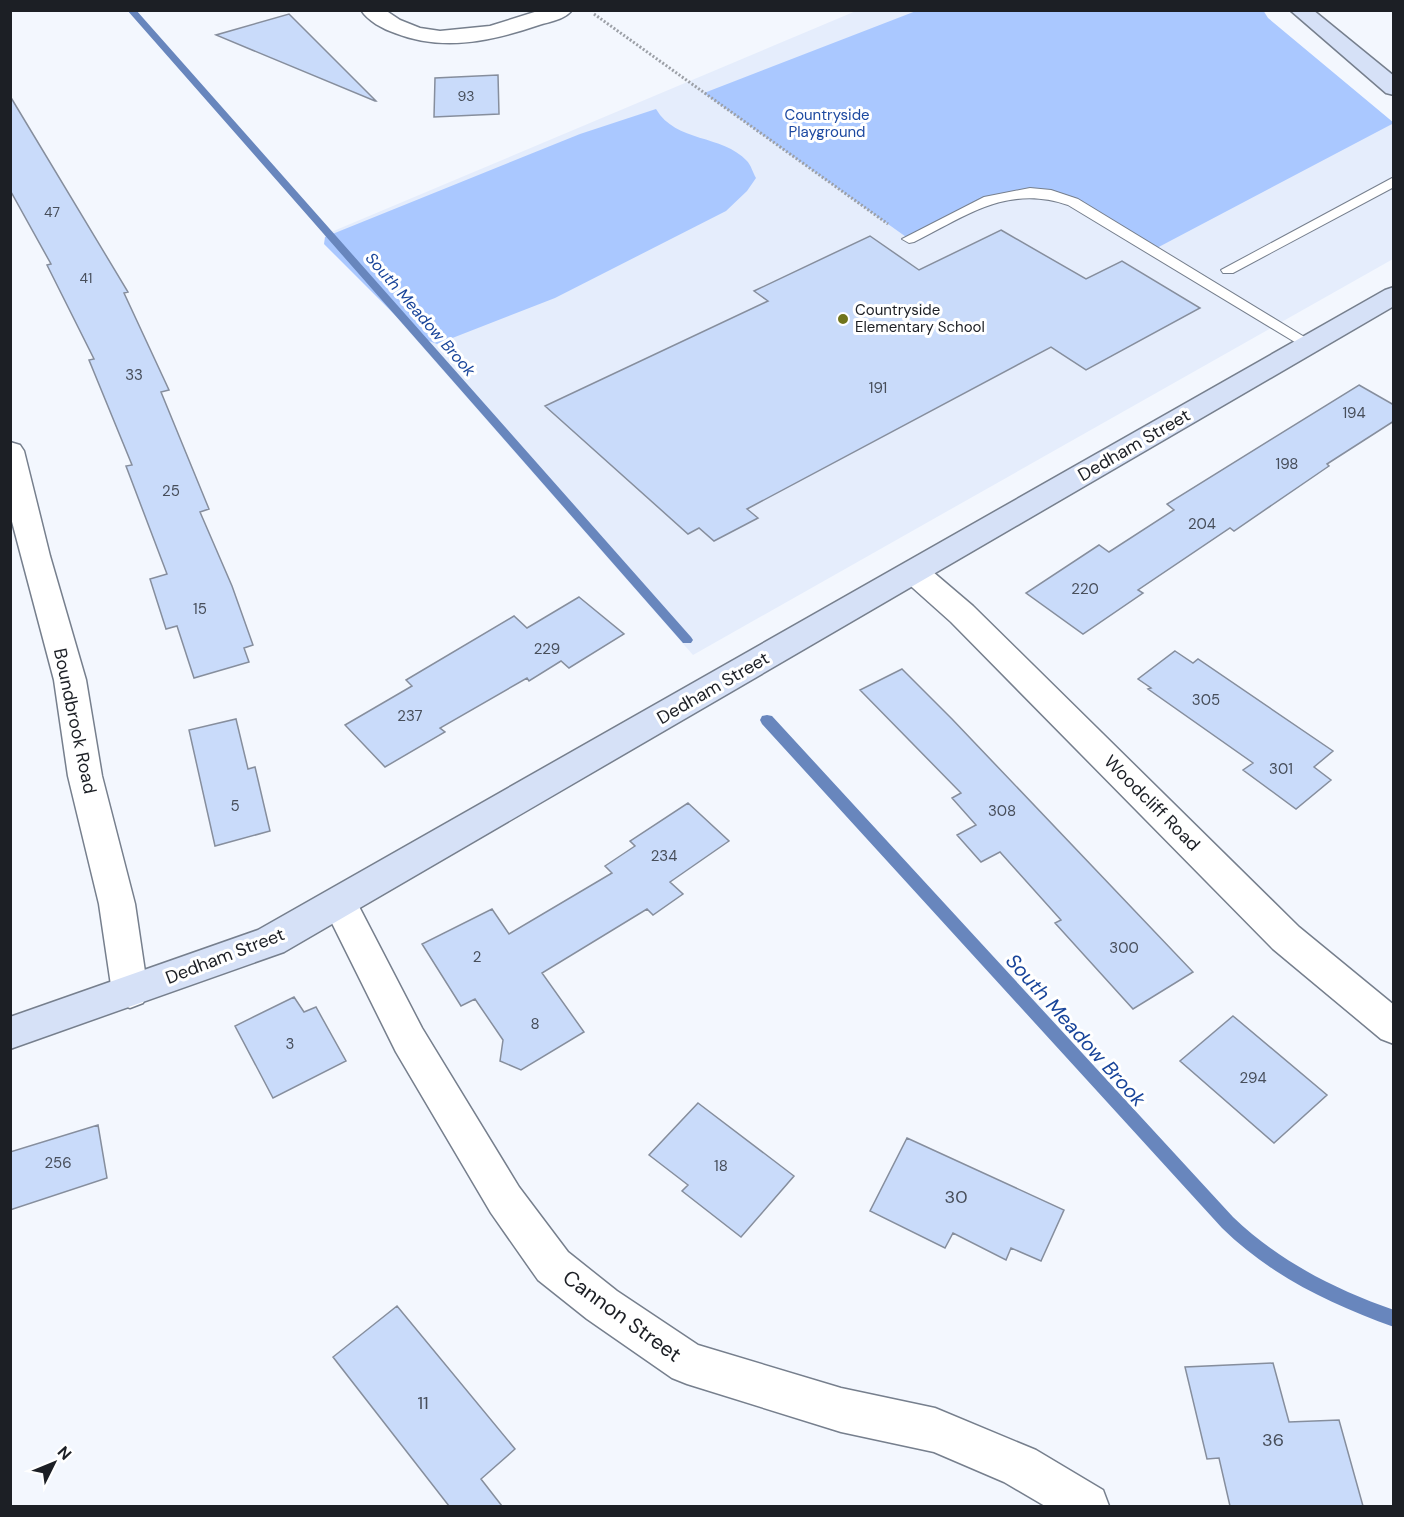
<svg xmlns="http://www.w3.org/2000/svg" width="1404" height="1517" font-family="'DM Sans',sans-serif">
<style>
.built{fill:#e5edfc}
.green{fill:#aac8ff}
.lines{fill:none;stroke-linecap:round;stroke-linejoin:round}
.stream{fill:#6886bd;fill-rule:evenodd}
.building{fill:#c9dbfa;stroke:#868e9d;stroke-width:1.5}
.lane-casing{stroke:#767f8d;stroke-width:2}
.street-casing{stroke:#767f8d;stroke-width:3}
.secondary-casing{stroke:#767f8d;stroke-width:3}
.path{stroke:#9ca0a7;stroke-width:3;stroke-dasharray:2 2;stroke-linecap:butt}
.lane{fill:#fff;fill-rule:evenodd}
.street{fill:#fff;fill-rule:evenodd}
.secondary{fill:#d6e1f7;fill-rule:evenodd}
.poi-dot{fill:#70741b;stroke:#fff;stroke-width:2}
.labels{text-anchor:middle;stroke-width:6;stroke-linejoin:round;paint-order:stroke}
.far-number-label{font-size:14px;fill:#474e5a}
.far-park-label{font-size:15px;fill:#1e4aa1;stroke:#fff}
.far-poi-label{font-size:15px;fill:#1c1f25;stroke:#fff;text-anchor:start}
.number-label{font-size:15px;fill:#474e5a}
.far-water-label{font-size:16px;font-style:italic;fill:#18449a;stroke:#fff}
.street-label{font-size:18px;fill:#1c1f25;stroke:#fff}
.near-number-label{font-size:18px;fill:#474e5a}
.water-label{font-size:20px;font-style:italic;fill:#18449a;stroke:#fff}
.near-street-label{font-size:21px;fill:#1c1f25;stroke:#fff}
</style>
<rect width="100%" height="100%" fill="#f3f7fe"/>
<path class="built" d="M 856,11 L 1263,11 L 1268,18 L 1393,123 L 1393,259 L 693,655 L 324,235 Z"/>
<path class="green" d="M 1263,10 L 1268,18 L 1394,123 L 1153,250 L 1073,202 L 1015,192 L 909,239 L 704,93 L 916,11 Z
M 656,109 C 676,143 722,134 747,161 C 751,165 753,173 756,178 L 747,191 L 726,211 L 555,298 L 437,344 L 416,336 L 324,244 L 325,237 L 580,134 Z"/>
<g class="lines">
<path class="stream" d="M 127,10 L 136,10 L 691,637 L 693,640 L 691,643 L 683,643 Z
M 767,715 L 772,716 L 1233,1217 C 1279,1261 1334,1289 1394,1310 L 1394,1327 C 1330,1304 1271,1276 1222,1228 L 762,724 L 760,720 L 762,716 Z"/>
</g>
<path class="building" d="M 289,14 L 376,101 L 375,101 L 216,35 Z
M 498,75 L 499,114 L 434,117 L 435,78 Z
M 10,96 L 128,292 L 124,293 L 169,390 L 161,392 L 209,509 L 200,512 L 232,586 L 253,645 L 244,648 L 249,662 L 194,678 L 177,626 L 166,629 L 150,579 L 167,574 L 126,466 L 132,465 L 89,360 L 94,359 L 47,265 L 51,264 L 10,190 Z
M 1001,230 L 1086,279 L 1122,261 L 1200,308 L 1086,370 L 1051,347 L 747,509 L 758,518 L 714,541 L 699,528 L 688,534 L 545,406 L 768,301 L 754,291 L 870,236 L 919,270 Z
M 1359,385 L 1394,405 L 1394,421 L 1327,464 L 1329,466 L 1234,531 L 1230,528 L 1138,590 L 1143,593 L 1083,634 L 1026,593 L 1099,545 L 1109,552 L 1174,510 L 1167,504 Z
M 579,597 L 624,634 L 569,668 L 561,661 L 529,681 L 527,678 L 440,728 L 445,732 L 385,767 L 345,725 L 412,686 L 406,680 L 514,616 L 527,628 Z
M 1175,651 L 1193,663 L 1198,659 L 1333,751 L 1314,767 L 1331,780 L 1296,809 L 1243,770 L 1253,763 L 1148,689 L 1151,688 L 1138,679 Z
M 902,669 L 952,719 L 1193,972 L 1133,1009 L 1055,923 L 1061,920 L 1000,852 L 981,862 L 957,835 L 976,825 L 952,798 L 961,793 L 860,690 Z
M 236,719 L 248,769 L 255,767 L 270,831 L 215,846 L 189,730 Z
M 688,803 L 729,841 L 670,882 L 683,894 L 653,915 L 647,909 L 542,973 L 584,1032 L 521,1070 L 500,1061 L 503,1040 L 475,999 L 461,1006 L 422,944 L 492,909 L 509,934 L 612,873 L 605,866 L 635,846 L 630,841 Z
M 294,997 L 304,1012 L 316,1007 L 346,1061 L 273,1098 L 235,1026 Z
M 1233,1016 L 1327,1095 L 1274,1143 L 1180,1061 Z
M 698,1103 L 794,1176 L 741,1237 L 682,1191 L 688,1185 L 649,1155 Z
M 98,1125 L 107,1178 L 10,1210 L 10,1152 Z
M 907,1138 L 1064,1210 L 1041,1261 L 1011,1248 L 1006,1260 L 953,1233 L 945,1248 L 870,1211 Z
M 397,1306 L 515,1449 L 481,1479 L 502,1506 L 449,1506 L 333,1357 Z
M 1273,1363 L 1289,1422 L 1339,1420 L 1363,1506 L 1230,1506 L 1219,1458 L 1207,1459 L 1185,1367 Z"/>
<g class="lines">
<defs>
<path id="lane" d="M 1394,177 L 1394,187 L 1233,273 L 1223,273 L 1221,270 Z
M 1030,188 L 1051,190 L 1078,199 L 1316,344 L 1308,349 L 1303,347 L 1068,205 C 1008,184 966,216 914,242 L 909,243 L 902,239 L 984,197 Z"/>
<path id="street" d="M 361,10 L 385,10 L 400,20 L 420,28 L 440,31 L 490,26 L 541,10 L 572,10 C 566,19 549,22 539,25 C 492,41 443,52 395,33 C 383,29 368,21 361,10 Z
M 10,442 L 20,445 L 24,451 L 50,556 L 86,680 L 102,776 L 135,904 L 148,992 L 143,1003 L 130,1008 L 117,1003 L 112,992 L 99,904 L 68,776 L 54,680 L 10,514 Z
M 915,563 L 926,566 L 973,606 L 1299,927 L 1394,1005 L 1394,1044 L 1381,1039 L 1273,949 L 951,622 L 904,580 L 900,573 L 904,566 Z
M 340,889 L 352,893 L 422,1028 L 519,1187 L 568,1252 L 617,1291 L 698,1345 L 841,1388 L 935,1408 L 1036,1450 L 1103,1490 L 1109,1506 L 1045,1506 L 1004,1482 L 934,1452 L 841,1432 L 687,1384 L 672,1378 L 587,1319 L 538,1280 L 491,1213 L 396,1052 L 322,903 L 328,893 Z"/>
<path id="secondary" d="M 1290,10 L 1313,10 L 1394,76 L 1394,95 L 1386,93 Z
M 1394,287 L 1394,306 L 284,952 L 10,1049 L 10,1017 L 258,930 L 1385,290 Z"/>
</defs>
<use href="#lane" class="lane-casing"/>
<use href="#street" class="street-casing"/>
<use href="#secondary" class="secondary-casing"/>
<path class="path" d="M 594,14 L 888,224"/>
<use href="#lane" class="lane"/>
<use href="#street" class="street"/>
<use href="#secondary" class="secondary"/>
</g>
<circle class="poi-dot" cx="843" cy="319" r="6"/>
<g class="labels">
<g class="far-number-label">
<text x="466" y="101">93</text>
<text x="52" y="217">47</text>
<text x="86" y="283">41</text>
</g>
<g class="far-park-label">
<text x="827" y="120">Countryside<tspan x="827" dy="17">Playground</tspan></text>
</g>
<g class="far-poi-label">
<text x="855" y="315">Countryside<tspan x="855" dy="17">Elementary School</tspan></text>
</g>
<g class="number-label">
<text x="134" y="380">33</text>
<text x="878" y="393">191</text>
<text x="1354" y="418">194</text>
<text x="1287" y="469">198</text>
<text x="171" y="496">25</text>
<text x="1202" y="529">204</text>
<text x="1085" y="594">220</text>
<text x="200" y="614">15</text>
<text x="547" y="654">229</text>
<text x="1206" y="705">305</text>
<text x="410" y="721">237</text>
<text x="1281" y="774">301</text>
<text x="235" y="811">5</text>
<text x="1002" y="816">308</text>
<text x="664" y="861">234</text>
<text x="1124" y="953">300</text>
<text x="477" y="962">2</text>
<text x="535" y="1029">8</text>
<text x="290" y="1049">3</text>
<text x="1253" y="1083">294</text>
<text x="58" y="1168">256</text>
<text x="721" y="1171">18</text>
</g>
<g class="far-water-label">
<text transform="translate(421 314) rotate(49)" y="6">South Meadow Brook</text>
</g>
<g class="street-label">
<text transform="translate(1134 445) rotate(-30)" y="6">Dedham Street</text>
<text transform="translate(713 688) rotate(-30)" y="6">Dedham Street</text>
<text transform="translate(75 721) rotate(78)" y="6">Boundbrook Road</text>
<text transform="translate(1152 803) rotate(45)" y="6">Woodcliff Road</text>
<text transform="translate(225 956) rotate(-21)" y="6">Dedham Street</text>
</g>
<g class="near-number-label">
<text x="956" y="1203">30</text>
<text x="423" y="1409">11</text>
<text x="1273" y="1446">36</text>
</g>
<g class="water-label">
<text transform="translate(1076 1030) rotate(48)" y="7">South Meadow Brook</text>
</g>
<g class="near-street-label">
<text transform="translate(622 1316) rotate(36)" y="7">Cannon Street</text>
</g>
</g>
<rect width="1404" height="1517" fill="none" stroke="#1c1f25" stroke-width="24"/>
<g transform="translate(54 1463) rotate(47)" stroke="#ffffff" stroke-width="4.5" paint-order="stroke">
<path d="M0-4.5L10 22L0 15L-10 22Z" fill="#1c1f25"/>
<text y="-9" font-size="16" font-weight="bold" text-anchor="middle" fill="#1c1f25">N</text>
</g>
</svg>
